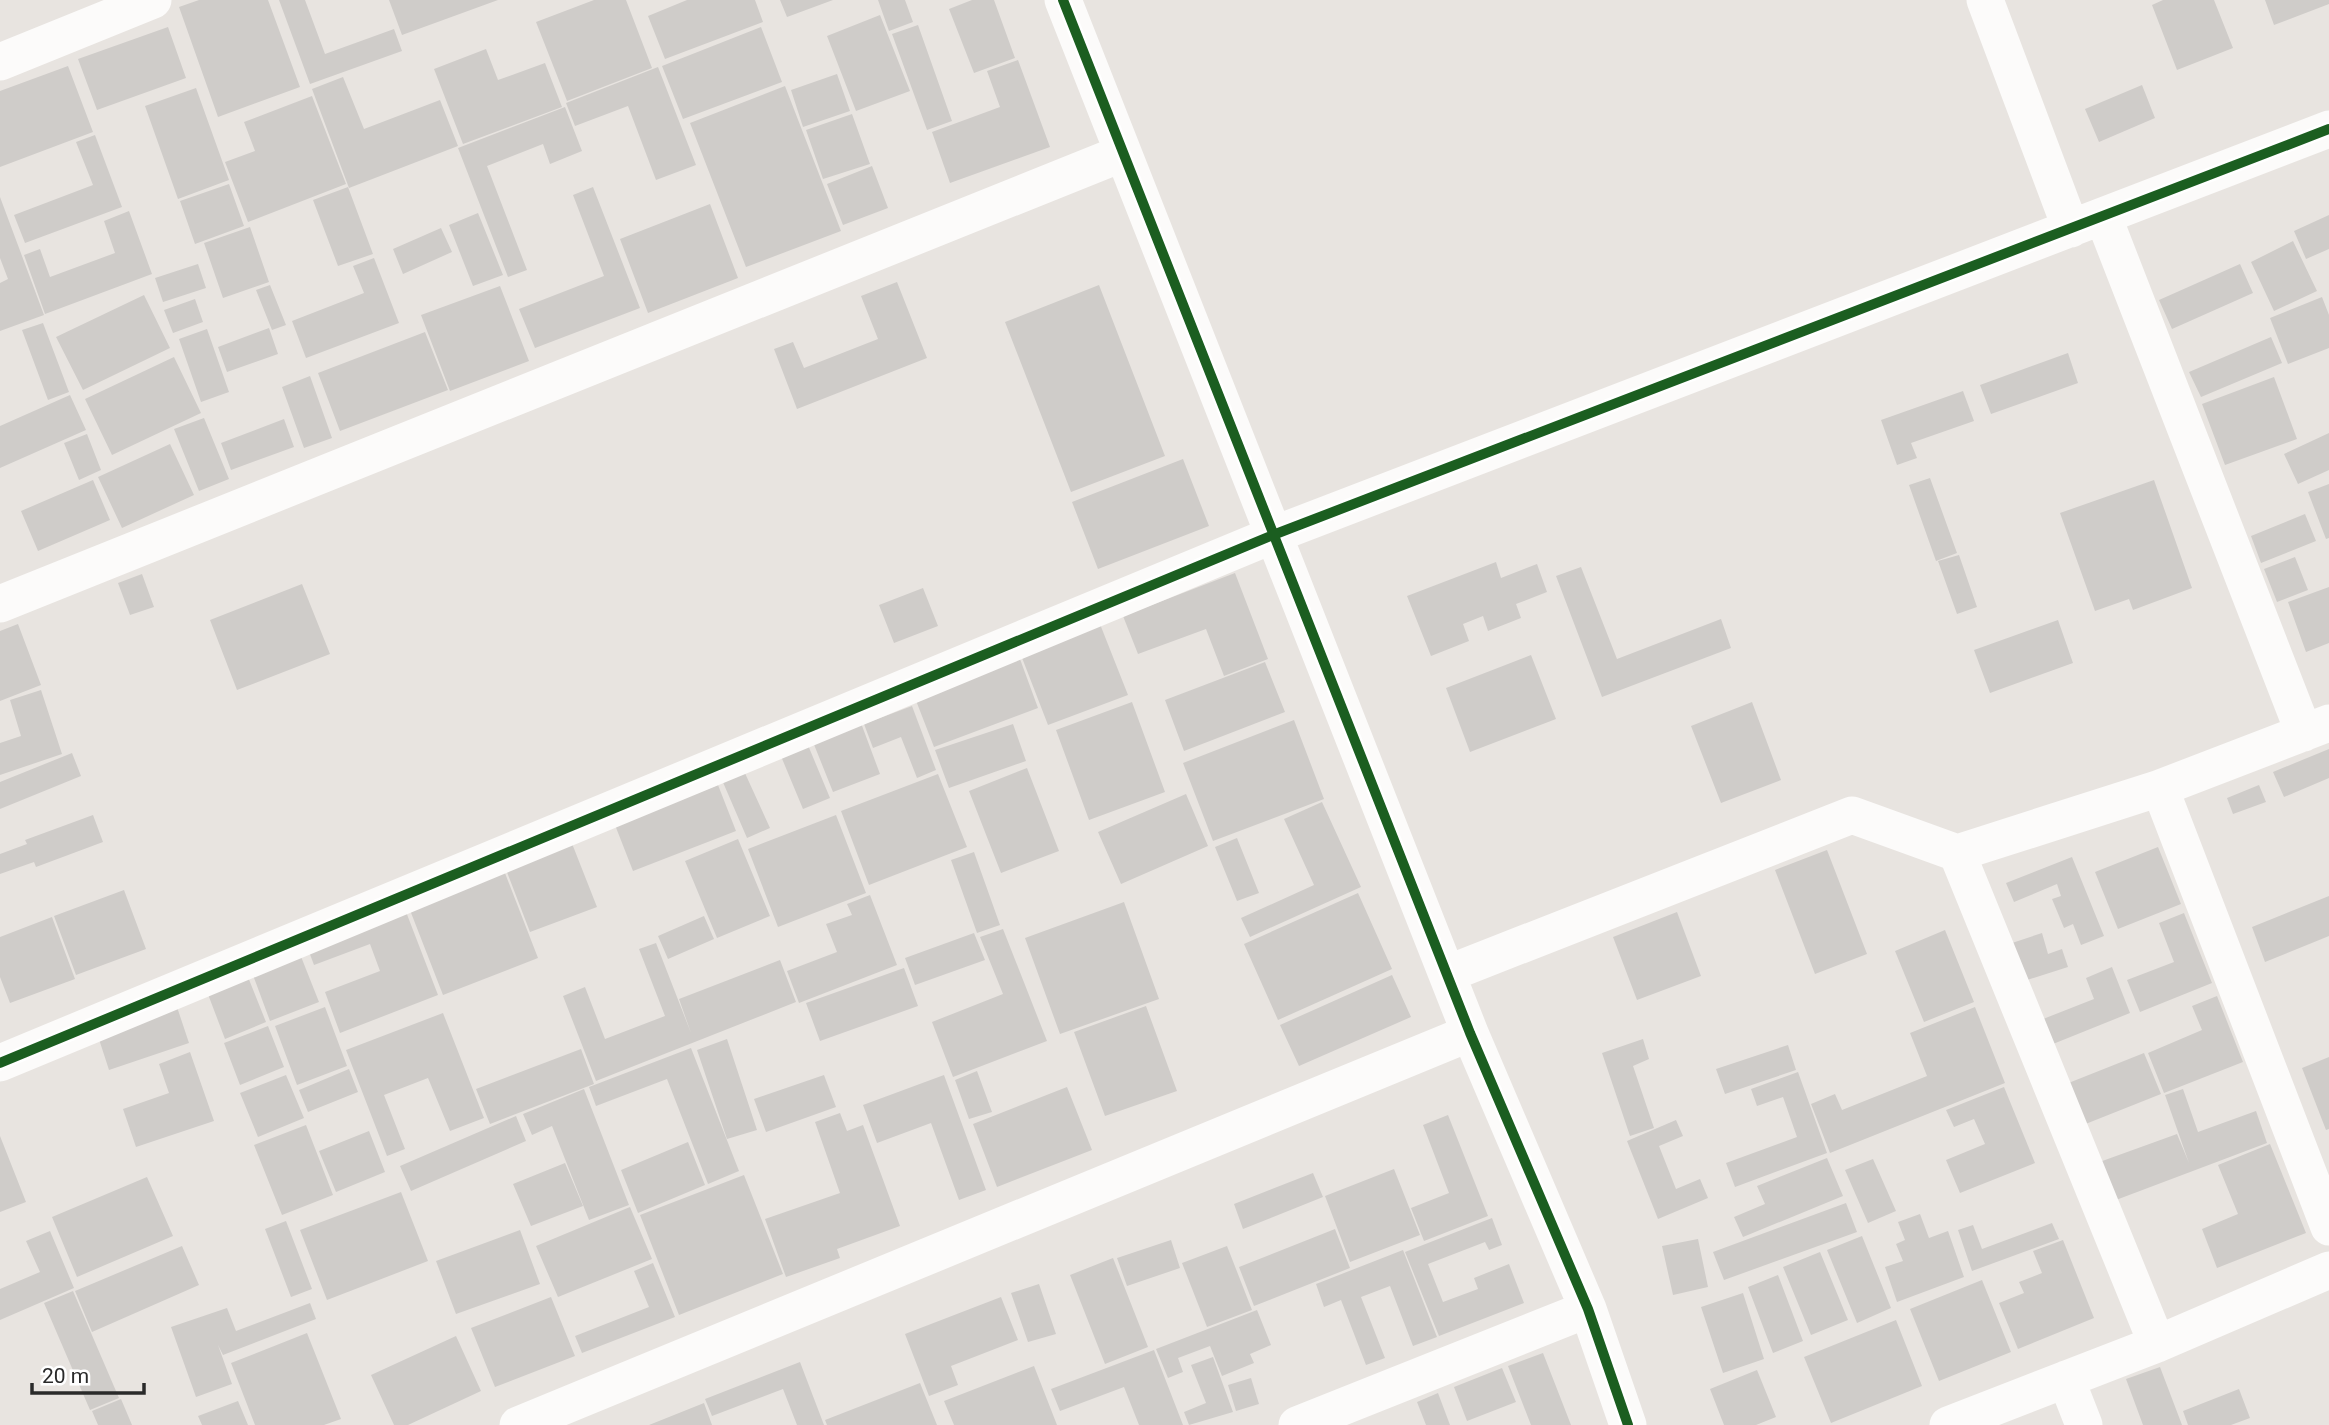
<svg xmlns="http://www.w3.org/2000/svg" width="2329" height="1425" font-family="Roboto,sans-serif">
<style>
.building{fill:#cfccc9}
.lines{fill:none;stroke-linecap:round;stroke-linejoin:round}
.street{stroke:#fcfbfa;stroke-width:37}
.cycleway-casing{stroke:#fff;stroke-width:15}
.cycleway{stroke:#1b5e20;stroke-width:10}
</style>
<rect width="100%" height="100%" fill="#e8e4e0"/>
<path class="building" d="M 199,0 L 268,0 L 300,87 L 218,117 L 179,7 Z
M 279,0 L 305,0 L 325,54 L 394,29 L 402,51 L 310,84 Z
M 389,0 L 498,0 L 402,35 Z
M 594,0 L 626,0 L 652,68 L 567,101 L 536,22 Z
M 687,0 L 755,0 L 763,22 L 665,59 L 648,16 Z
M 780,0 L 833,0 L 787,17 Z
M 878,0 L 905,0 L 913,22 L 889,31 Z
M 972,0 L 994,0 L 1015,58 L 974,73 L 949,9 Z
M 2163,0 L 2214,0 L 2233,48 L 2177,70 L 2152,5 Z
M 2265,0 L 2329,0 L 2329,4 L 2274,25 Z
M 880,15 L 910,91 L 856,111 L 827,36 Z
M 918,25 L 952,121 L 927,130 L 892,34 Z
M 168,27 L 186,78 L 97,110 L 78,59 Z
M 761,27 L 782,82 L 683,119 L 662,66 Z
M 486,49 L 498,80 L 545,63 L 562,107 L 463,144 L 434,69 Z
M 1018,60 L 1050,147 L 950,183 L 932,132 L 1000,107 L 987,71 Z
M 68,66 L 93,132 L 0,167 L 0,91 Z
M 658,67 L 696,165 L 656,180 L 628,106 L 575,126 L 566,103 Z
M 837,74 L 850,111 L 803,127 L 791,90 Z
M 343,77 L 364,129 L 440,100 L 458,146 L 349,188 L 312,89 Z
M 2142,85 L 2155,118 L 2099,142 L 2085,109 Z
M 785,86 L 841,231 L 746,267 L 690,123 Z
M 196,88 L 229,180 L 178,199 L 145,106 Z
M 312,96 L 346,184 L 248,222 L 225,162 L 255,151 L 244,122 Z
M 565,107 L 582,151 L 550,164 L 543,144 L 487,166 L 527,270 L 508,277 L 458,148 Z
M 852,114 L 870,164 L 823,179 L 806,130 Z
M 95,135 L 122,207 L 25,243 L 14,215 L 93,185 L 76,142 Z
M 872,166 L 888,208 L 843,225 L 827,184 Z
M 229,184 L 244,226 L 195,244 L 180,201 Z
M 348,187 L 373,254 L 338,266 L 313,200 Z
M 593,187 L 640,308 L 535,348 L 519,309 L 604,276 L 573,195 Z
M 0,197 L 44,315 L 0,331 L 0,283 L 8,279 L 0,258 Z
M 710,204 L 738,278 L 648,313 L 620,239 Z
M 129,211 L 152,274 L 45,314 L 24,255 L 40,249 L 50,277 L 115,253 L 104,221 Z
M 478,213 L 503,275 L 473,286 L 449,225 Z
M 2329,215 L 2329,249 L 2306,259 L 2294,231 Z
M 250,227 L 269,282 L 223,298 L 204,243 Z
M 441,228 L 452,252 L 403,274 L 393,249 Z
M 2293,241 L 2317,291 L 2274,311 L 2251,262 Z
M 374,258 L 399,323 L 306,358 L 292,321 L 364,293 L 353,266 Z
M 198,264 L 206,288 L 163,302 L 155,278 Z
M 2240,264 L 2253,293 L 2172,329 L 2159,300 Z
M 897,282 L 927,358 L 797,409 L 774,349 L 793,342 L 804,368 L 878,339 L 861,296 Z
M 270,285 L 286,325 L 272,330 L 256,290 Z
M 1099,285 L 1165,456 L 1071,492 L 1005,322 Z
M 500,286 L 529,361 L 450,391 L 421,315 Z
M 144,295 L 170,348 L 83,390 L 56,337 Z
M 2322,297 L 2329,315 L 2329,348 L 2288,364 L 2270,318 Z
M 195,299 L 203,322 L 173,333 L 164,310 Z
M 43,323 L 69,392 L 48,400 L 22,330 Z
M 269,328 L 278,354 L 227,372 L 218,347 Z
M 207,329 L 229,392 L 201,402 L 179,339 Z
M 425,332 L 448,390 L 340,431 L 318,373 Z
M 2271,337 L 2282,363 L 2201,397 L 2189,372 Z
M 2068,353 L 2078,383 L 1991,414 L 1980,385 Z
M 174,357 L 201,413 L 112,455 L 85,399 Z
M 310,376 L 332,438 L 304,448 L 282,387 Z
M 2274,377 L 2297,439 L 2225,465 L 2202,404 Z
M 1963,391 L 1974,421 L 1911,443 L 1917,458 L 1897,465 L 1881,420 Z
M 70,395 L 86,430 L 0,468 L 0,426 Z
M 204,418 L 229,479 L 199,491 L 174,429 Z
M 284,419 L 294,447 L 231,470 L 221,443 Z
M 2329,433 L 2329,470 L 2298,484 L 2284,454 Z
M 87,434 L 101,470 L 79,480 L 64,443 Z
M 170,444 L 194,495 L 122,528 L 98,477 Z
M 1183,459 L 1209,526 L 1098,569 L 1072,502 Z
M 1930,478 L 1957,553 L 1936,561 L 1909,485 Z
M 93,480 L 110,520 L 38,551 L 21,511 Z
M 2154,480 L 2192,588 L 2133,610 L 2129,599 L 2095,611 L 2060,513 Z
M 2329,484 L 2329,538 L 2326,539 L 2308,492 Z
M 2305,514 L 2316,541 L 2261,563 L 2251,536 Z
M 1959,555 L 1977,607 L 1957,614 L 1938,561 Z
M 2295,557 L 2308,590 L 2277,602 L 2264,569 Z
M 1496,562 L 1501,578 L 1537,564 L 1547,592 L 1516,604 L 1521,618 L 1488,631 L 1483,616 L 1463,624 L 1469,641 L 1431,656 L 1407,596 Z
M 1581,567 L 1617,659 L 1721,619 L 1731,648 L 1602,697 L 1556,576 Z
M 1235,573 L 1268,659 L 1224,676 L 1206,629 L 1138,654 L 1123,616 Z
M 142,574 L 154,607 L 130,615 L 118,583 Z
M 302,584 L 330,654 L 237,690 L 210,620 Z
M 2329,587 L 2329,643 L 2306,652 L 2288,602 Z
M 923,588 L 938,626 L 894,643 L 879,605 Z
M 1098,619 L 1128,695 L 1048,725 L 1019,650 Z
M 2058,620 L 2073,663 L 1990,693 L 1974,650 Z
M 18,624 L 41,685 L 0,701 L 0,631 Z
M 1531,655 L 1556,719 L 1470,752 L 1446,688 Z
M 1020,659 L 1038,708 L 934,747 L 915,698 Z
M 1265,662 L 1285,712 L 1184,751 L 1165,700 Z
M 41,690 L 62,754 L 0,775 L 0,743 L 21,736 L 10,700 Z
M 1132,702 L 1165,792 L 1089,820 L 1056,730 Z
M 1752,702 L 1781,780 L 1721,803 L 1691,726 Z
M 912,706 L 936,770 L 917,778 L 901,737 L 873,748 L 864,724 Z
M 1294,720 L 1324,799 L 1213,841 L 1183,763 Z
M 861,723 L 880,774 L 833,792 L 813,742 Z
M 1013,724 L 1026,761 L 949,788 L 935,750 Z
M 805,738 L 830,798 L 803,809 L 778,749 Z
M 2329,749 L 2329,778 L 2284,797 L 2273,772 Z
M 72,753 L 81,776 L 0,809 L 0,782 Z
M 1027,768 L 1059,851 L 1001,873 L 969,791 Z
M 744,771 L 770,828 L 747,838 L 722,780 Z
M 938,774 L 967,847 L 869,885 L 841,811 Z
M 718,785 L 736,831 L 633,871 L 615,825 Z
M 2259,785 L 2266,802 L 2233,814 L 2227,798 Z
M 1186,794 L 1208,846 L 1121,884 L 1098,832 Z
M 1322,802 L 1361,887 L 1250,937 L 1241,918 L 1314,885 L 1284,819 Z
M 93,815 L 103,842 L 36,867 L 34,862 L 0,874 L 0,854 L 27,844 L 25,840 Z
M 836,815 L 866,893 L 778,927 L 748,849 Z
M 1237,838 L 1259,893 L 1237,901 L 1215,847 Z
M 738,839 L 770,916 L 717,938 L 685,861 Z
M 571,841 L 597,907 L 530,932 L 505,867 Z
M 2158,847 L 2181,904 L 2118,929 L 2095,872 Z
M 1827,850 L 1867,954 L 1815,974 L 1775,870 Z
M 974,852 L 1000,925 L 977,933 L 951,860 Z
M 2072,857 L 2104,936 L 2081,945 L 2073,924 L 2064,928 L 2052,899 L 2061,896 L 2057,884 L 2014,902 L 2006,883 Z
M 503,868 L 538,958 L 443,995 L 408,905 Z
M 124,890 L 146,949 L 76,975 L 54,916 Z
M 1358,893 L 1392,969 L 1278,1020 L 1244,944 Z
M 870,895 L 897,965 L 799,1003 L 787,971 L 837,952 L 826,924 L 852,915 L 847,904 Z
M 2329,896 L 2329,936 L 2265,962 L 2252,927 Z
M 1124,902 L 1159,999 L 1060,1034 L 1025,938 Z
M 403,904 L 438,995 L 340,1033 L 325,992 L 380,971 L 370,944 L 314,965 L 305,941 Z
M 1677,912 L 1701,976 L 1637,1000 L 1613,937 Z
M 2184,913 L 2212,983 L 2140,1012 L 2127,980 L 2174,962 L 2159,923 Z
M 704,916 L 714,939 L 668,959 L 658,936 Z
M 52,917 L 75,979 L 10,1003 L 0,977 L 0,937 Z
M 1003,929 L 1047,1041 L 953,1077 L 932,1022 L 1003,994 L 980,937 Z
M 1945,930 L 1974,1002 L 1924,1022 L 1895,951 Z
M 974,933 L 985,960 L 915,985 L 905,958 Z
M 2042,933 L 2048,954 L 2062,949 L 2068,967 L 2024,981 L 2012,943 Z
M 656,943 L 691,1033 L 679,999 L 780,960 L 796,1002 L 596,1081 L 563,996 L 585,987 L 605,1039 L 665,1016 L 639,949 Z
M 298,949 L 319,1002 L 270,1021 L 250,967 Z
M 2112,967 L 2130,1013 L 2048,1046 L 2038,1021 L 2094,999 L 2086,978 Z
M 904,968 L 918,1006 L 820,1041 L 806,1003 Z
M 246,972 L 266,1022 L 225,1039 L 206,989 Z
M 1392,975 L 1411,1017 L 1299,1066 L 1280,1025 Z
M 2217,996 L 2243,1062 L 2164,1093 L 2148,1053 L 2202,1030 L 2192,1006 Z
M 1146,1006 L 1177,1091 L 1105,1116 L 1074,1032 Z
M 177,1007 L 189,1043 L 109,1070 L 97,1033 Z
M 325,1007 L 347,1066 L 297,1085 L 275,1026 Z
M 1975,1007 L 2005,1083 L 1830,1153 L 1811,1104 L 1835,1094 L 1842,1110 L 1927,1076 L 1910,1033 Z
M 443,1013 L 484,1118 L 450,1131 L 428,1078 L 384,1095 L 405,1149 L 387,1156 L 346,1050 Z
M 268,1026 L 284,1067 L 240,1085 L 224,1043 Z
M 727,1039 L 757,1130 L 727,1139 L 697,1050 Z
M 1643,1039 L 1649,1059 L 1633,1066 L 1654,1128 L 1630,1136 L 1602,1053 Z
M 1788,1045 L 1796,1070 L 1725,1094 L 1716,1069 Z
M 691,1048 L 739,1171 L 708,1184 L 667,1079 L 596,1106 L 589,1087 Z
M 581,1049 L 594,1084 L 490,1124 L 476,1089 Z
M 190,1052 L 214,1121 L 136,1147 L 123,1109 L 169,1093 L 159,1064 Z
M 2144,1053 L 2161,1094 L 2078,1127 L 2061,1086 Z
M 2329,1057 L 2329,1129 L 2326,1130 L 2302,1068 Z
M 349,1069 L 358,1092 L 308,1112 L 299,1090 Z
M 977,1071 L 992,1112 L 969,1119 L 955,1080 Z
M 1798,1072 L 1827,1153 L 1735,1187 L 1726,1163 L 1797,1137 L 1783,1097 L 1757,1106 L 1751,1089 Z
M 286,1075 L 304,1118 L 258,1137 L 240,1093 Z
M 824,1075 L 836,1107 L 766,1132 L 754,1099 Z
M 944,1075 L 986,1190 L 959,1200 L 931,1123 L 877,1143 L 863,1105 Z
M 1067,1087 L 1092,1150 L 997,1187 L 973,1124 Z
M 2004,1087 L 2035,1163 L 1960,1193 L 1946,1160 L 1985,1144 L 1974,1119 L 1954,1127 L 1946,1110 Z
M 584,1089 L 629,1205 L 589,1220 L 552,1126 L 532,1135 L 523,1114 Z
M 2183,1089 L 2198,1132 L 2256,1111 L 2267,1143 L 2108,1203 L 2094,1164 L 2177,1134 L 2189,1163 L 2165,1095 Z
M 840,1113 L 847,1131 L 863,1125 L 900,1226 L 837,1249 L 840,1258 L 786,1277 L 765,1219 L 840,1193 L 815,1122 Z
M 1448,1115 L 1488,1216 L 1424,1241 L 1411,1208 L 1449,1193 L 1423,1125 Z
M 516,1116 L 526,1141 L 411,1191 L 400,1166 Z
M 1676,1120 L 1683,1136 L 1659,1146 L 1676,1189 L 1700,1179 L 1708,1198 L 1658,1219 L 1627,1141 Z
M 306,1125 L 333,1195 L 282,1215 L 254,1145 Z
M 369,1131 L 385,1172 L 336,1192 L 319,1151 Z
M 0,1136 L 26,1202 L 0,1212 Z
M 688,1142 L 705,1185 L 638,1213 L 621,1170 Z
M 2270,1144 L 2306,1233 L 2217,1268 L 2202,1229 L 2238,1214 L 2218,1165 Z
M 1827,1158 L 1843,1196 L 1743,1237 L 1734,1217 L 1765,1204 L 1757,1186 Z
M 1873,1159 L 1896,1211 L 1868,1223 L 1845,1170 Z
M 565,1163 L 583,1206 L 531,1226 L 513,1184 Z
M 1394,1169 L 1420,1235 L 1350,1262 L 1325,1196 Z
M 1313,1173 L 1323,1197 L 1243,1229 L 1234,1204 Z
M 744,1175 L 783,1274 L 679,1315 L 640,1215 Z
M 147,1177 L 173,1236 L 77,1277 L 52,1217 Z
M 401,1192 L 428,1261 L 327,1300 L 300,1230 Z
M 1846,1203 L 1857,1232 L 1724,1280 L 1713,1252 Z
M 630,1207 L 652,1259 L 558,1297 L 536,1246 Z
M 1920,1214 L 1929,1238 L 1948,1231 L 1964,1277 L 1897,1302 L 1885,1267 L 1903,1261 L 1896,1244 L 1905,1240 L 1898,1222 Z
M 1492,1218 L 1502,1245 L 1489,1250 L 1485,1242 L 1428,1264 L 1443,1302 L 1478,1289 L 1474,1278 L 1509,1264 L 1524,1303 L 1439,1336 L 1405,1252 Z
M 286,1221 L 312,1289 L 291,1297 L 265,1229 Z
M 2052,1223 L 2059,1239 L 1972,1271 L 1958,1230 L 1973,1225 L 1982,1249 Z
M 1335,1229 L 1350,1268 L 1254,1306 L 1239,1267 Z
M 520,1230 L 540,1284 L 456,1314 L 436,1261 Z
M 50,1231 L 74,1288 L 0,1320 L 0,1289 L 40,1272 L 26,1241 Z
M 1862,1236 L 1891,1308 L 1857,1323 L 1827,1250 Z
M 1698,1239 L 1708,1287 L 1673,1295 L 1662,1246 Z
M 1171,1240 L 1180,1268 L 1127,1286 L 1117,1258 Z
M 2063,1240 L 2094,1318 L 2018,1349 L 1999,1303 L 2024,1293 L 2019,1282 L 2042,1273 L 2033,1251 Z
M 182,1246 L 199,1285 L 92,1332 L 75,1291 Z
M 1227,1246 L 1252,1310 L 1207,1327 L 1182,1263 Z
M 1403,1250 L 1437,1337 L 1413,1346 L 1390,1286 L 1361,1297 L 1385,1358 L 1366,1365 L 1341,1300 L 1324,1307 L 1316,1284 Z
M 1820,1252 L 1848,1320 L 1811,1335 L 1783,1267 Z
M 1113,1258 L 1148,1347 L 1105,1364 L 1070,1275 Z
M 653,1263 L 675,1317 L 582,1353 L 575,1336 L 649,1307 L 634,1271 Z
M 1778,1275 L 1803,1341 L 1773,1353 L 1748,1287 Z
M 1982,1280 L 2011,1352 L 1939,1381 L 1910,1309 Z
M 1039,1284 L 1056,1334 L 1028,1342 L 1011,1293 Z
M 73,1291 L 119,1398 L 90,1410 L 44,1303 Z
M 1743,1293 L 1764,1359 L 1723,1373 L 1701,1307 Z
M 551,1297 L 575,1356 L 495,1387 L 471,1328 Z
M 1001,1297 L 1018,1340 L 951,1366 L 958,1385 L 929,1396 L 905,1334 Z
M 310,1303 L 316,1319 L 223,1355 L 218,1345 L 232,1384 L 196,1397 L 171,1327 L 227,1308 L 236,1331 Z
M 1257,1310 L 1271,1345 L 1250,1354 L 1254,1363 L 1222,1376 L 1210,1346 L 1178,1358 L 1183,1372 L 1168,1378 L 1156,1349 Z
M 1896,1320 L 1922,1386 L 1831,1423 L 1804,1357 Z
M 307,1333 L 341,1419 L 324,1425 L 255,1425 L 231,1363 Z
M 456,1336 L 481,1391 L 408,1425 L 394,1425 L 371,1375 Z
M 1154,1350 L 1183,1425 L 1139,1425 L 1124,1387 L 1060,1411 L 1051,1389 Z
M 1543,1353 L 1571,1425 L 1531,1425 L 1508,1366 Z
M 1213,1357 L 1233,1412 L 1189,1425 L 1184,1412 L 1206,1403 L 1191,1365 Z
M 800,1362 L 824,1425 L 797,1425 L 783,1389 L 712,1416 L 705,1399 Z
M 1034,1366 L 1057,1425 L 954,1425 L 944,1401 Z
M 2160,1367 L 2182,1425 L 2143,1425 L 2126,1379 Z
M 1502,1368 L 1516,1402 L 1467,1421 L 1454,1387 Z
M 1757,1370 L 1776,1417 L 1756,1425 L 1724,1425 L 1710,1389 Z
M 1251,1378 L 1259,1404 L 1236,1411 L 1228,1385 Z
M 920,1383 L 937,1425 L 827,1425 L 825,1420 Z
M 2239,1389 L 2250,1418 L 2231,1425 L 2188,1425 L 2183,1411 Z
M 1438,1393 L 1450,1425 L 1426,1425 L 1417,1402 Z
M 121,1399 L 132,1425 L 98,1425 L 92,1411 Z
M 238,1401 L 248,1425 L 202,1425 L 198,1416 Z
M 704,1403 L 712,1425 L 649,1425 Z"/>
<g class="lines">
<path class="street" d="M 1063,0 L 1470,1033 L 1588,1309 L 1628,1425
M 1985,0 L 2071,229
M 0,62 L 153,0
M 2103,216 L 2304,733
M 0,604 L 1123,153
M 2160,788 L 2329,1227
M 1957,853 L 2157,1344
M 1447,974 L 1852,815 L 1957,853 L 2160,788 L 2329,723
M 0,1063 L 1273,535 L 2329,129
M 2066,1379 L 2084,1425
M 518,1425 L 1470,1033
M 1297,1425 L 1588,1309
M 1948,1425 L 2157,1344 L 2329,1270"/>
<defs>
<path id="cycleway" d="M 1063,0 L 1470,1033 L 1588,1309 L 1628,1425
M 0,1063 L 1273,535 L 2329,129"/>
</defs>
<use href="#cycleway" class="cycleway-casing"/>
<use href="#cycleway" class="cycleway"/>
</g>
<path d="M32 1383v10h112v-10" fill="none" stroke="#2a2a2a" stroke-width="3.5"/>
<text x="42" y="1383" font-size="21" fill="#2a2a2a" stroke="#ffffff" stroke-width="5" paint-order="stroke">20 m</text>
</svg>
